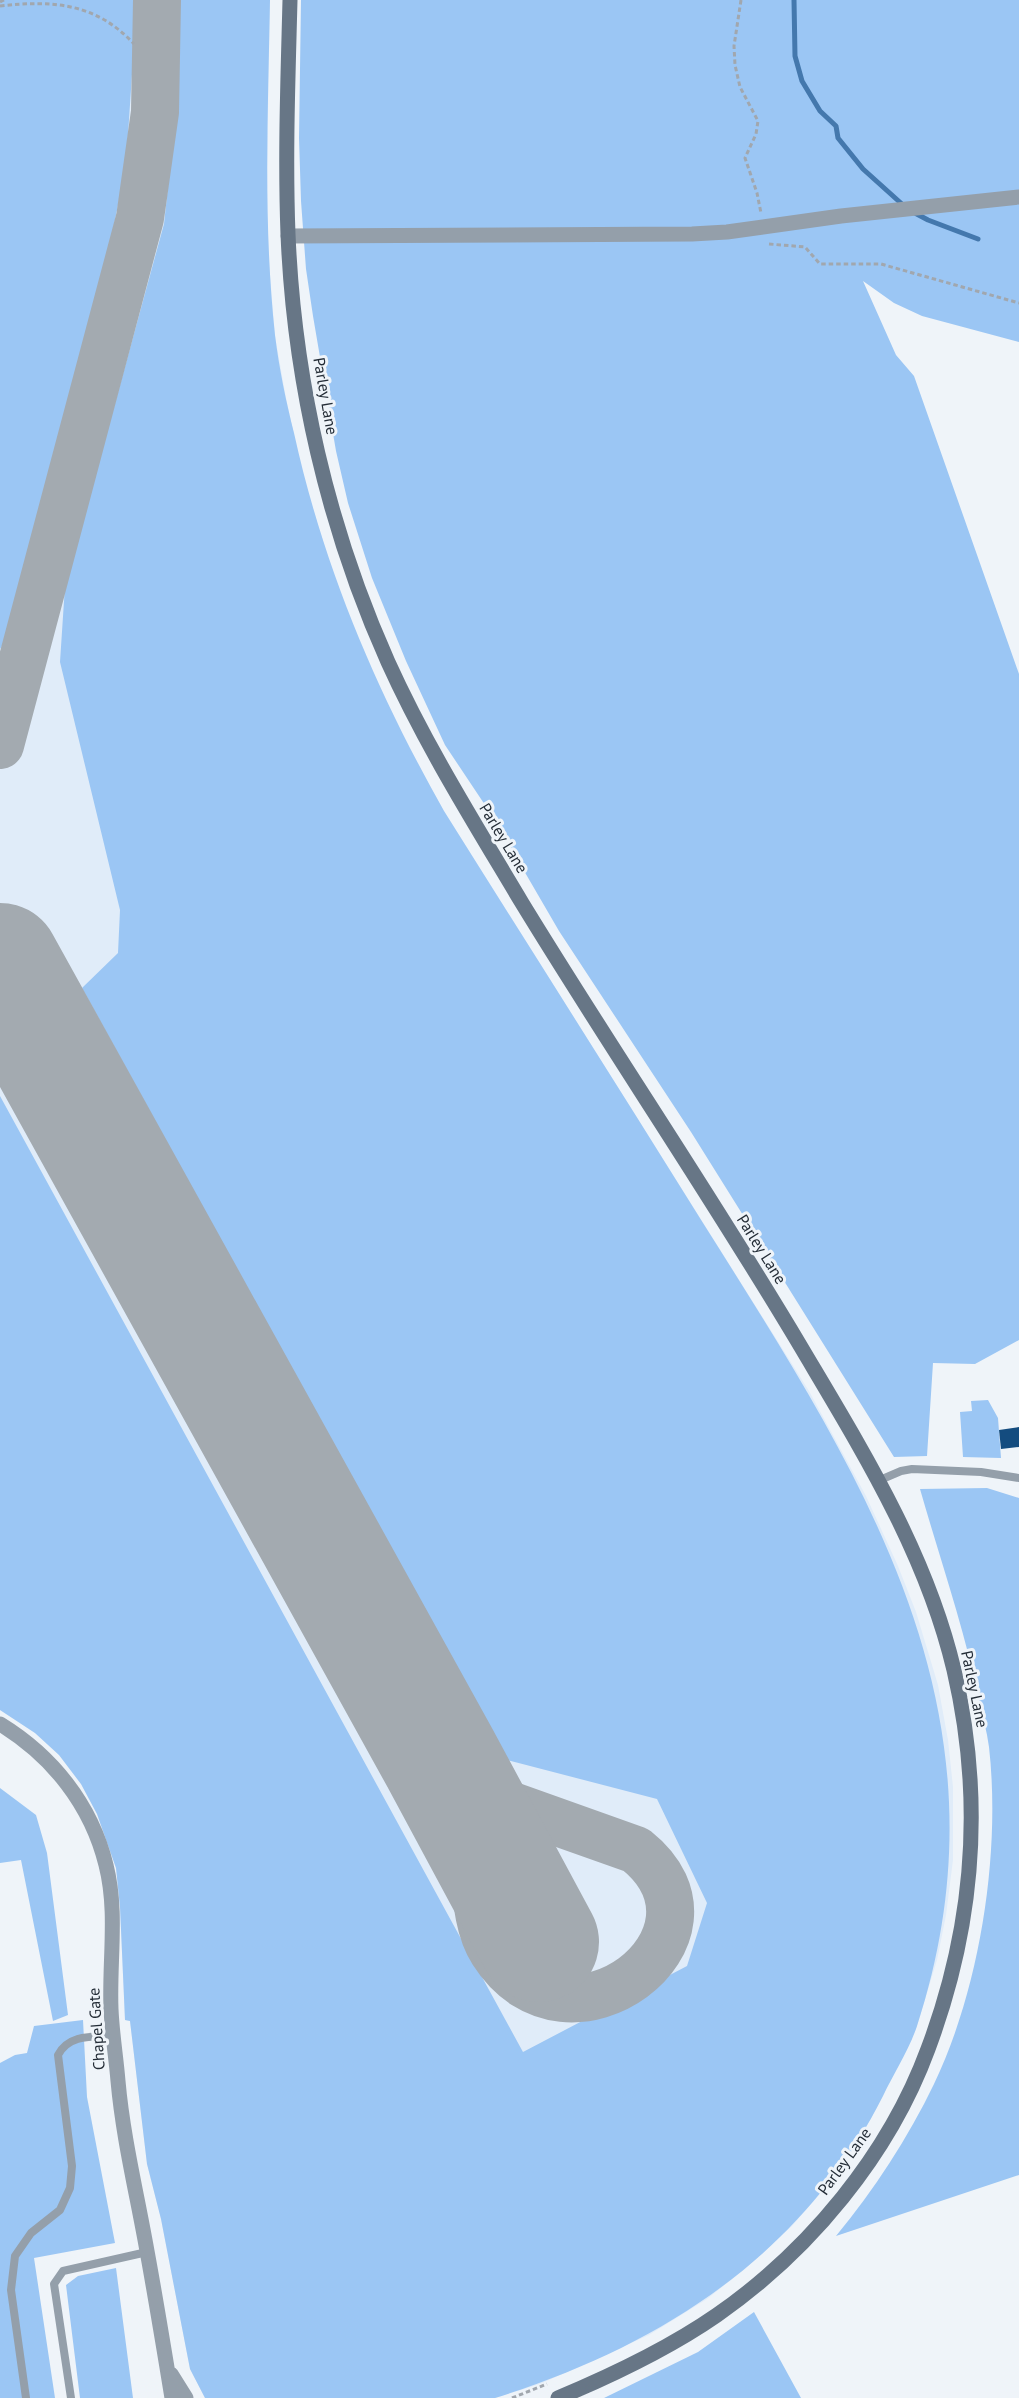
<svg xmlns="http://www.w3.org/2000/svg" width="1019" height="2398" font-family="'PT Sans',sans-serif">
<style>
.built{fill:#e0ecf9}
.green{fill:#9bc6f4}
.lines{fill:none;stroke-linecap:round;stroke-linejoin:round}
.stream{stroke:#4478ad;stroke-width:5}
.taxiway{stroke:#a3aab0;stroke-width:48}
.runway{stroke:#a3aab0;stroke-width:120}
.building{fill:#144c7f}
.path{stroke:#a1a7ae;stroke-width:3;stroke-dasharray:4.5 3;stroke-linecap:butt}
.service{stroke:#949faa;stroke-width:8}
.minor{stroke:#949faa;stroke-width:15}
.secondary{stroke:#677686;stroke-width:15}
.labels{text-anchor:middle;stroke-width:6;stroke-linejoin:round;paint-order:stroke}
.street-label{font-size:16px;fill:#242d37;stroke:#eff4f9}
</style>
<rect width="100%" height="100%" fill="#eff4f9"/>
<path class="built" d="M 0,0 L 270,0 L 266,225 L 275,336 L 286,398 L 303,477 L 334,576 L 357,638 L 406,743 L 444,811 L 809,1391 L 866,1496 L 898,1566 L 916,1612 L 938,1685 L 948,1740 L 953,1787 L 953,1860 L 946,1915 L 937,1960 L 916,2029 L 875,2111 L 855,2147 L 831,2181 L 792,2226 L 746,2268 L 707,2299 L 649,2335 L 540,2384 L 495,2398 L 205,2398 L 190,2369 L 161,2219 L 147,2164 L 130,2021 L 125,2020 L 120,1907 L 116,1868 L 97,1814 L 81,1784 L 59,1755 L 35,1733 L 0,1710 Z"/>
<path class="green" d="M 0,0 L 133,0 L 134,44 L 126,165 L 102,285 L 4,643 L 0,649 Z
M 179,0 L 270,0 C 268,112 263,224 275,335 C 279,368 286,401 294,433 C 324,569 376,690 444,811 C 530,948 617,1085 703,1223 C 863,1477 1019,1713 917,2026 C 909,2050 894,2073 883,2096 C 803,2255 661,2346 495,2398 L 205,2398 L 190,2369 L 161,2219 L 147,2164 L 130,2021 L 125,2020 L 120,1907 L 116,1868 L 97,1814 L 81,1784 L 59,1755 L 35,1733 L 0,1710 L 0,1096 L 523,2052 L 687,1966 L 707,1903 L 657,1799 L 507,1760 L 82,988 L 118,953 L 120,910 L 60,662 L 65,586 L 164,224 L 179,84 Z
M 301,0 L 1019,0 L 1019,342 L 922,316 L 894,303 L 863,281 L 896,355 L 914,376 L 1019,674 L 1019,1340 L 975,1364 L 933,1363 L 927,1456 L 894,1457 L 691,1132 L 559,931 L 491,814 L 445,745 L 406,661 L 372,578 L 348,503 L 336,451 L 313,316 L 306,269 L 301,201 L 299,138 Z
M 988,1400 L 998,1418 L 1001,1458 L 963,1457 L 960,1412 L 972,1411 L 971,1401 Z
M 987,1488 L 1019,1498 L 1019,2175 L 836,2236 C 874,2190 908,2138 934,2084 C 980,1988 1001,1853 989,1747 C 987,1731 982,1715 979,1699 C 964,1628 940,1559 920,1489 Z
M 0,1788 L 36,1815 L 47,1853 L 68,2015 L 53,2021 L 21,1860 L 0,1863 Z
M 83,2020 L 87,2097 L 115,2243 L 34,2258 L 55,2398 L 0,2398 L 0,2063 L 15,2055 L 27,2053 L 34,2026 Z
M 116,2268 L 133,2398 L 80,2398 L 66,2285 L 78,2276 Z
M 754,2312 L 801,2398 L 604,2398 L 698,2352 Z"/>
<g class="lines">
<path class="stream" d="M 794,0 L 795,56 L 802,81 L 820,111 L 836,126 L 838,138 L 863,169 L 903,205
M 913,212 L 928,220 L 978,239"/>
<path class="taxiway" d="M 0,745 L 140,218 L 155,112 L 157,0
M 445,1766 L 459,1782 L 473,1792 L 636,1850 C 744,1936 568,2070 493,1952 C 472,1919 478,1873 470,1836 C 467,1820 461,1804 457,1788"/>
<path class="runway" d="M 0,963 L 440,1758 L 539,1942"/>
</g>
<path class="building" d="M 1019,1427 L 1019,1447 L 1001,1449 L 999,1430 Z"/>
<g class="lines">
<path class="path" d="M 741,0 L 734,46 L 735,65 L 740,87 L 758,121 L 756,134 L 745,158 L 757,193 L 761,213
M 0,2 L 4,0
M 0,6 C 53,0 96,3 134,44
M 769,244 L 805,247 L 820,264 L 881,264 L 1019,303
M 512,2398 L 547,2384"/>
<path class="service" d="M 880,1480 L 901,1471 L 912,1469 L 981,1472 L 1019,1478
M 26,2398 L 11,2290 L 15,2256 L 31,2233 L 60,2210 L 70,2188 L 72,2166 L 58,2055 C 69,2034 92,2037 113,2036
M 71,2398 L 54,2284 L 63,2271 L 147,2252"/>
<path class="minor" d="M 288,236 L 692,234 L 727,232 L 841,216 L 1019,197
M 0,1724 C 52,1756 91,1804 106,1865 C 118,1912 109,1961 111,2009 C 112,2033 116,2057 118,2081 C 123,2138 137,2194 147,2251 C 156,2300 164,2349 172,2398
M 171,2374 L 186,2398"/>
<path class="secondary" d="M 290,0 C 288,78 285,156 288,234 C 294,381 328,528 388,662 C 426,746 475,824 522,903 C 613,1052 712,1197 801,1347 C 862,1450 926,1552 954,1670 C 984,1799 975,1924 928,2049 C 889,2155 809,2251 717,2315 C 668,2349 613,2375 558,2398"/>
</g>
<g class="labels">
<g class="street-label">
<text transform="translate(326 396) rotate(80)" y="6">Parley Lane</text>
<text transform="translate(504 838) rotate(59)" y="6">Parley Lane</text>
<text transform="translate(762 1249) rotate(58)" y="6">Parley Lane</text>
<text transform="translate(975 1689) rotate(78)" y="6">Parley Lane</text>
<text transform="translate(96 2029) rotate(-94)" y="6">Chapel Gate</text>
<text transform="translate(844 2161) rotate(-54)" y="6">Parley Lane</text>
</g>
</g>
</svg>
